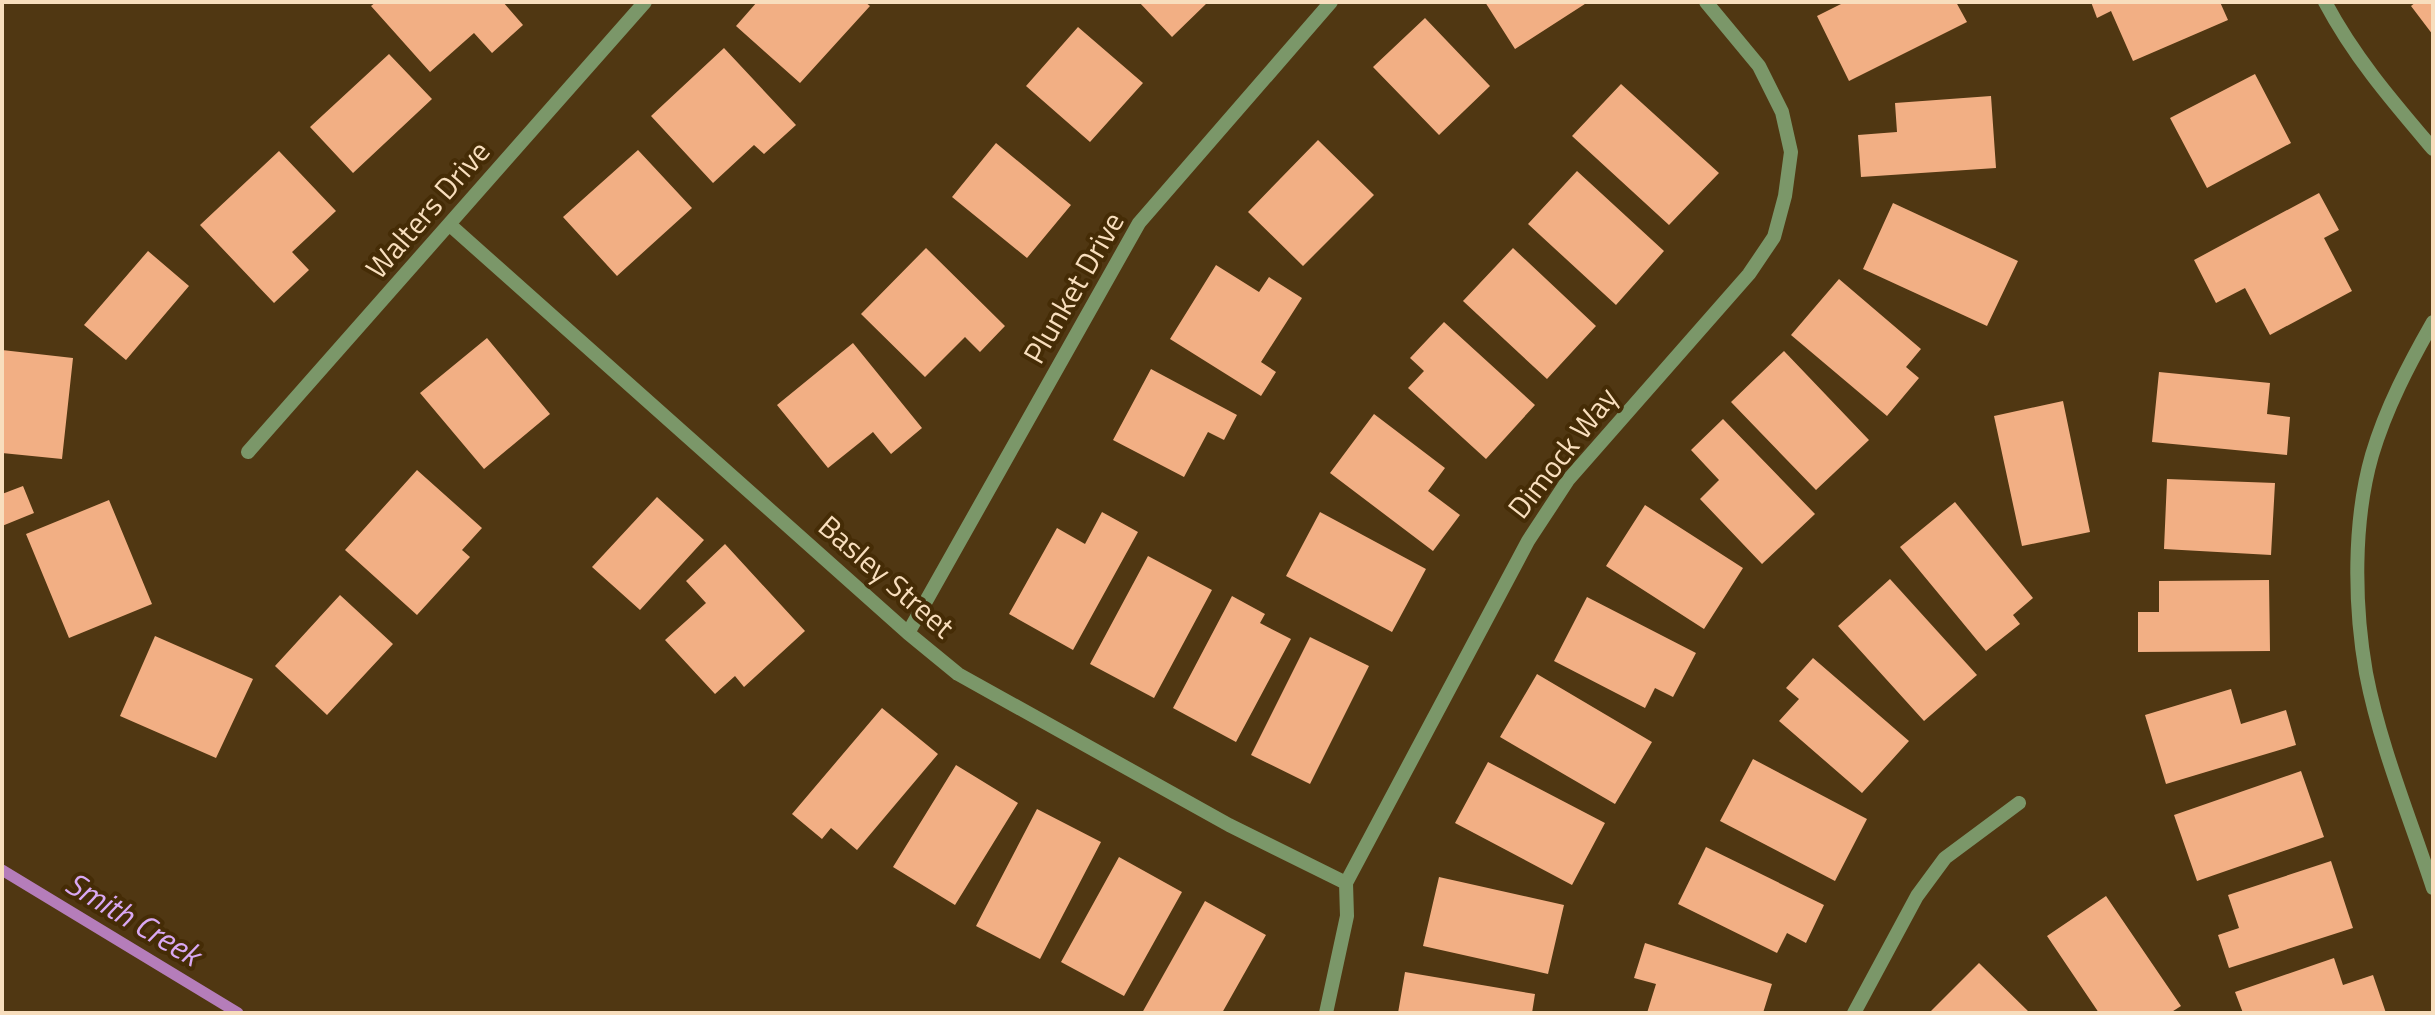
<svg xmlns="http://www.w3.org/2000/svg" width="2435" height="1015" font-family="'Titillium Web',sans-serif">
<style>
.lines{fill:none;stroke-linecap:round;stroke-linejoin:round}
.stream{stroke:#b57dba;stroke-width:11}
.building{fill:#f2af84}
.minor{stroke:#7b9769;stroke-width:14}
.labels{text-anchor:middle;stroke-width:8;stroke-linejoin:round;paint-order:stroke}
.street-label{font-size:30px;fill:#f8debd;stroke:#452c06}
.water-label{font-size:32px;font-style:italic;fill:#d9a8f3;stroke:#452c06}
</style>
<rect width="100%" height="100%" fill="#503712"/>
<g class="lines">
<path class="stream" d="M 2,870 L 238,1013"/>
</g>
<path class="building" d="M 376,2 L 503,2 L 523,25 L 492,53 L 474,33 L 430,72 L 371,6 Z
M 757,2 L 865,2 L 870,6 L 800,83 L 736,26 Z
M 1139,2 L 1208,2 L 1172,37 Z
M 1485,2 L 1588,2 L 1515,49 Z
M 1845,2 L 1956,2 L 1967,22 L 1849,81 L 1817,16 Z
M 2091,2 L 2220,2 L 2228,20 L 2133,61 L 2111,11 L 2097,18 Z
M 2416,2 L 2433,2 L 2433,35 L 2411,6 Z
M 1425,18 L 1490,86 L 1439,135 L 1373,67 Z
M 1078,27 L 1143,83 L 1090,142 L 1026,86 Z
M 724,48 L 796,125 L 764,154 L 754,145 L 713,183 L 651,116 Z
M 389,54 L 432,99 L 353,173 L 310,127 Z
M 2255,74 L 2291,143 L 2207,188 L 2170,118 Z
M 1621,84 L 1719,173 L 1669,225 L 1572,136 Z
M 1991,96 L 1996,168 L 1861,177 L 1858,135 L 1897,132 L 1895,103 Z
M 1318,140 L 1374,195 L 1303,266 L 1248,212 Z
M 996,143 L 1071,205 L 1027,258 L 952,197 Z
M 638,150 L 692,208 L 617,276 L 563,217 Z
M 279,151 L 336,211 L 292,252 L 309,270 L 274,303 L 200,225 Z
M 1577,171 L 1664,251 L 1616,305 L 1528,224 Z
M 2319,193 L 2339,230 L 2324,238 L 2352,291 L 2270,335 L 2245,288 L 2216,303 L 2194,260 Z
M 1893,203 L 2018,261 L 1987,326 L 1863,269 Z
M 926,248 L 1005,326 L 980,352 L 965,337 L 925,377 L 861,314 Z
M 1513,248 L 1596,326 L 1547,379 L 1463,301 Z
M 148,251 L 189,286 L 126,360 L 84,325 Z
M 1216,265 L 1259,292 L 1269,277 L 1302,298 L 1261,362 L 1276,372 L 1261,396 L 1170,339 Z
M 1839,279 L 1921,349 L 1906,367 L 1919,378 L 1887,416 L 1791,335 Z
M 1444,322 L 1535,405 L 1486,459 L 1408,388 L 1424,371 L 1410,358 Z
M 487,338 L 550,414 L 484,469 L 420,393 Z
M 853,343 L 922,428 L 891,454 L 873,432 L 828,468 L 777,405 Z
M 2,350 L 73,358 L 62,459 L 2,453 Z
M 1784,351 L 1869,440 L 1816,490 L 1731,402 Z
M 1151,369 L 1237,415 L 1224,440 L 1208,432 L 1184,477 L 1113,440 Z
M 2159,372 L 2270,383 L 2267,414 L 2290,417 L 2287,455 L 2152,442 Z
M 2063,401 L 2090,532 L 2022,546 L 1994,416 Z
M 1374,414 L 1445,468 L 1428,491 L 1460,515 L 1433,551 L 1330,473 Z
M 1723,419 L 1815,514 L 1762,564 L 1700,499 L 1719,480 L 1691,450 Z
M 417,470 L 482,528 L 462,550 L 470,557 L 417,615 L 345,550 Z
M 2167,479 L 2275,483 L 2271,555 L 2164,549 Z
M 23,486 L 34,513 L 2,526 L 2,494 Z
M 657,497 L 704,540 L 640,610 L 592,567 Z
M 109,500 L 152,604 L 69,638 L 26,534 Z
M 1955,502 L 2033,598 L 2013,615 L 2020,624 L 1986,651 L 1900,547 Z
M 1645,505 L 1743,568 L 1704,629 L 1606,566 Z
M 1102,512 L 1138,532 L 1073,650 L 1009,614 L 1057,528 L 1085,544 Z
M 1320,512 L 1426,569 L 1392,632 L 1286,576 Z
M 725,544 L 805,631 L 744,687 L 735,676 L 715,694 L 665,640 L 706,603 L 686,581 Z
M 1148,556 L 1212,590 L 1154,698 L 1090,664 Z
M 1890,579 L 1977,675 L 1924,721 L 1838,626 Z
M 2269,580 L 2270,651 L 2138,652 L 2138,612 L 2159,612 L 2159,581 Z
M 340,595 L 393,644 L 327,715 L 275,666 Z
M 1232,596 L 1265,614 L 1260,623 L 1291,639 L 1236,742 L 1173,708 Z
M 1587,597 L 1696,653 L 1673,697 L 1655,688 L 1645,708 L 1554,661 Z
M 155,636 L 253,679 L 216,758 L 120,716 Z
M 1310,637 L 1369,666 L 1310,784 L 1251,755 Z
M 1813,658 L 1909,741 L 1862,793 L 1779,721 L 1799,699 L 1786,688 Z
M 1537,674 L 1652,742 L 1615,804 L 1500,737 Z
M 2231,689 L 2241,724 L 2286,710 L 2296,745 L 2166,784 L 2145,715 Z
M 882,708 L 938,754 L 857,850 L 831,828 L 822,839 L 792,814 Z
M 1753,759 L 1867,819 L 1835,881 L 1720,821 Z
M 1488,762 L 1605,823 L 1572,885 L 1455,823 Z
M 956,765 L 1018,803 L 955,905 L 893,867 Z
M 2301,771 L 2324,837 L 2197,881 L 2174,815 Z
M 1037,809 L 1101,842 L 1040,959 L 976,926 Z
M 1706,847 L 1824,905 L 1806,943 L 1787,933 L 1777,953 L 1678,904 Z
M 1119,857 L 1182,892 L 1124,996 L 1061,962 Z
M 2331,861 L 2353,928 L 2229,968 L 2218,935 L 2239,928 L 2228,895 Z
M 1439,877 L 1564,905 L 1548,974 L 1423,946 Z
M 2106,896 L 2181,1006 L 2170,1013 L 2099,1013 L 2047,936 Z
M 1205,901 L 1266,935 L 1222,1013 L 1142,1013 Z
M 1645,943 L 1772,984 L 1763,1013 L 1647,1013 L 1656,984 L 1634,978 Z
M 2334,958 L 2343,985 L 2373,975 L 2386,1013 L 2243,1013 L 2235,992 Z
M 1979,963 L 2030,1013 L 1929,1013 Z
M 1405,972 L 1535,994 L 1532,1013 L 1398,1013 Z"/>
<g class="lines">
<path class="minor" d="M 2325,2 C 2354,57 2393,102 2433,149
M 450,225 L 908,633 L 958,674 L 1229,825 L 1346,883
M 2433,322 C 2409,364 2386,408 2372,455 C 2353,521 2354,605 2366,673 C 2380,746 2410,818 2433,888
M 248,452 L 645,2
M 908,633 L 1139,223 L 1331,2
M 1326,1013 L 1347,916 L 1346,883 L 1528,541 L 1568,480 L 1749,274 L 1774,237 L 1785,196 L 1791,152 L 1782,112 L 1759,66 L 1706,2
M 1854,1013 L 1917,896 L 1945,858 L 2019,803"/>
</g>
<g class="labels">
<g class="street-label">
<text transform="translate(428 210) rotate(-49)" y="10">Walters Drive</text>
<text transform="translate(1074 288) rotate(-60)" y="10">Plunket Drive</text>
<text transform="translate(1563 453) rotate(-52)" y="10">Dimock Way</text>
<text transform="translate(886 577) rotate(41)" y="10">Basley Street</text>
</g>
<g class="water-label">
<text transform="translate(133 919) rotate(31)" y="11">Smith Creek</text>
</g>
</g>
<rect width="2435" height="1015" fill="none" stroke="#f8debd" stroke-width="8"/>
</svg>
